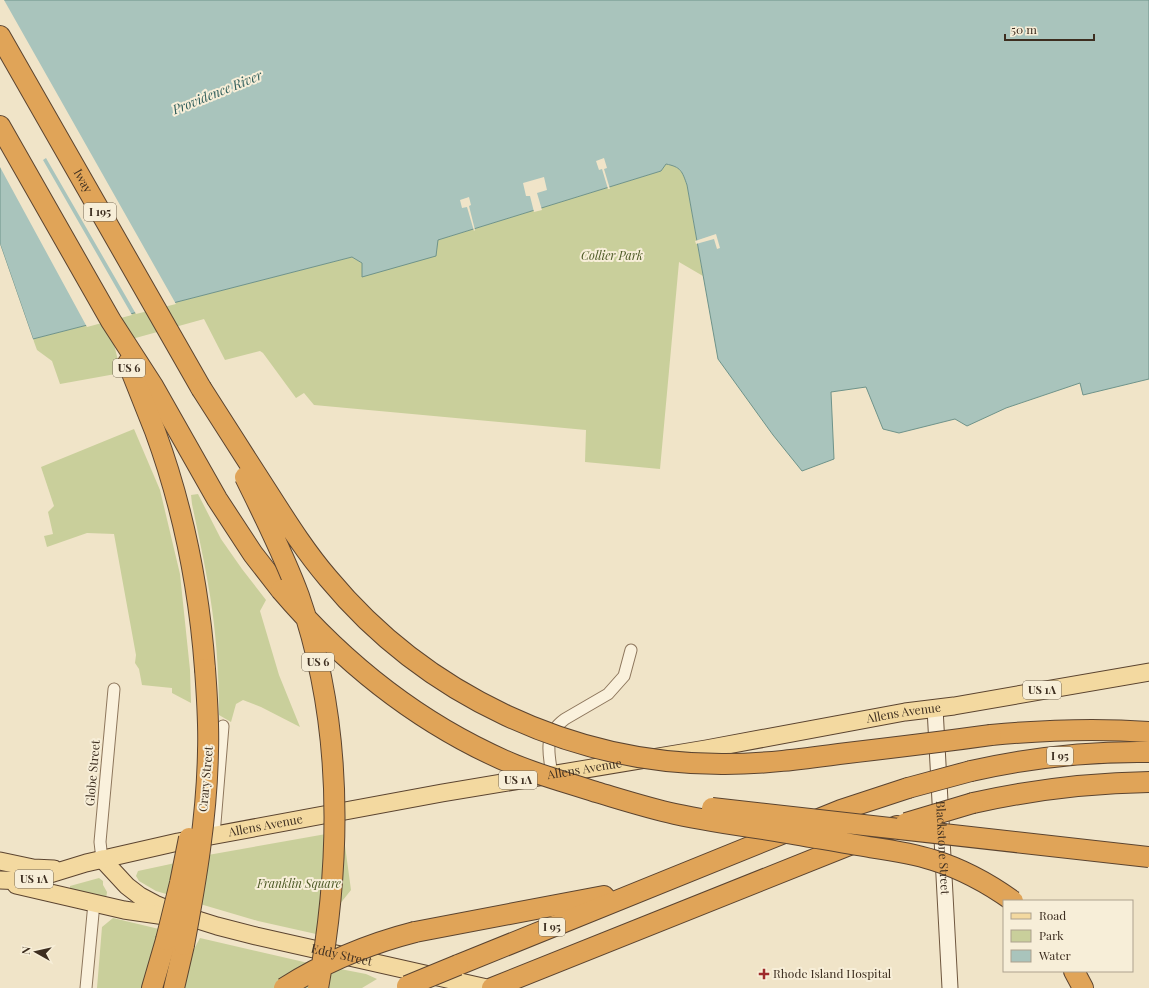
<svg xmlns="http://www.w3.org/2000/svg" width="1149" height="988" font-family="'Playfair Display',serif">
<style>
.green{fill:#c9cf9b}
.water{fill:#a9c4bc;stroke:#6f938a}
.pier{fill:#f0e4c8}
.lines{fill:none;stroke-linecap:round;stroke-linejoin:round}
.street-casing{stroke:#8d765c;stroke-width:13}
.secondary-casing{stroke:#6f573f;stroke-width:17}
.primary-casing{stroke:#5b4430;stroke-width:19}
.highway-casing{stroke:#5b4430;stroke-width:22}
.street{stroke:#faf1dc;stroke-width:11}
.secondary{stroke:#faf1dc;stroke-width:15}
.primary{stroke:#f3d9a0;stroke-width:17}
.highway{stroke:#e0a458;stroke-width:20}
.highway-bridge-casing{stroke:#5b4430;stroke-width:22;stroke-linecap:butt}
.highway-bridge{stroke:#e0a458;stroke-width:20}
.poi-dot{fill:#9e2a2b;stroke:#f7eed8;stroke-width:1.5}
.labels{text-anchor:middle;stroke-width:4;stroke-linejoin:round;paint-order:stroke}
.shield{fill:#f7eed8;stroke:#756857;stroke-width:1}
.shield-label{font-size:11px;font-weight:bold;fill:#3d2e20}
.street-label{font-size:12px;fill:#3d2e20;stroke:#f7eed8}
.park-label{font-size:12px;font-style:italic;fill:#4d5a26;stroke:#f7eed8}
.poi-label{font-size:12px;fill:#3d2e20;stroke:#f7eed8;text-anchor:start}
.water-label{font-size:13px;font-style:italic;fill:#2f5d5a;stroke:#f7eed8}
</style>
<rect width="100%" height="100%" fill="#f0e4c8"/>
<path class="green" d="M 665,164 L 674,166 L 682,171 L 687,185 L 703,276 L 679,262 L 660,469 L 585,462 L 586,430 L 314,405 L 304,393 L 296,398 L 263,353 L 260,351 L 225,360 L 204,319 L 114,344 L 121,373 L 60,384 L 52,361 L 37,350 L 33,339 L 352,257 L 362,263 L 362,277 L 438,240 L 661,171 Z
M 134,429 L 160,490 L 180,574 L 190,670 L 191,703 L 172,693 L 172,688 L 142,685 L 139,669 L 135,663 L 136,655 L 114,534 L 87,533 L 47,547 L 44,536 L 53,534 L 48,512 L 54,506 L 41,467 Z
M 198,494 L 221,539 L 242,569 L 266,600 L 260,611 L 279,675 L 300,727 L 261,707 L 243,700 L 236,704 L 231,722 L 219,715 C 219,680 217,644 212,609 C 207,573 199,538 192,504 L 191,495 Z
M 343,831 L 351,890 L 316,934 L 258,921 L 156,891 L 139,881 L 136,876 L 138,871 L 208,856 L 208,855 Z
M 99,878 L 103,881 L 103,885 L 107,892 L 106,899 L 70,891 L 70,886 Z
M 113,918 L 159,929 L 154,949 L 142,988 L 97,988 L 102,927 Z
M 200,938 L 304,962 L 366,974 L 377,979 L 362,988 L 184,988 L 193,951 Z"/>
<path class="water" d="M 0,0 L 1149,0 L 1149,379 L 1083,395 L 1080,383 L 1006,408 L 967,426 L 955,419 L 899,433 L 883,429 L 866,387 L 831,392 L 834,459 L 802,471 L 773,435 L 718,359 L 687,185 C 682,171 681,167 666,164 L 661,171 L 438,240 L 436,256 L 362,277 L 362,263 L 352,257 L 33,339 L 0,244 Z"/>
<path class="pier" d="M 0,0 L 4,0 L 176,304 L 136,314 L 46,158 L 43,160 L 132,315 L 87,327 L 0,167 Z
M 604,158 L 607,168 L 604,169 L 610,189 L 608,189 L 602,169 L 599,170 L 596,161 Z
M 544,177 L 547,190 L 537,193 L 542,210 L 534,212 L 530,196 L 526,196 L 523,183 Z
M 469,197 L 471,205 L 469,206 L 475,230 L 474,231 L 467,207 L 462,208 L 460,200 Z
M 716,234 L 720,248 L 717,249 L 714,239 L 696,244 L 695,241 Z
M 0,244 L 33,339 L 34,341 L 31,339 L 0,250 Z"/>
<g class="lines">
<defs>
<path id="street" d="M 552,774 C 548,752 544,734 565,719 L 608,694 L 624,676 L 631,650
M 214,835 L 223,726
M 102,859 L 100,842 L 114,689
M 86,988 L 94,903"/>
<g id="secondary">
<path id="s1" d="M 935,708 L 950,988"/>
</g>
<g id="primary">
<path id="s2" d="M 102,859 L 127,886 L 140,896 L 155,904 L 182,915 L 217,926 L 256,936 L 487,988"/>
<path d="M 0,861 L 33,868 L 54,869"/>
<path id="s3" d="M 0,880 L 24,881 L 34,879 L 86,863 L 178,842 L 442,793 L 706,749 L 905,712 L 954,706 L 1149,672"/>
<path d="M 16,885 L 124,910 L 172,917"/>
</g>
<g id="highway">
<path id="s4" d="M 0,36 L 201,388"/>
<path d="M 0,126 L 111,321 L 153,386 L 217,499 L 253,554 L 281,590"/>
<path d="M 128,363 C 137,386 146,408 155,431 C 183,507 199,588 205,669"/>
<path d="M 991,735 C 1044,730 1096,728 1149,732"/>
<path d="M 971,771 C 1029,758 1089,751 1149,752"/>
<path d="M 973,803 C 1031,790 1089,783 1149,782"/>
<path d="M 415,932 L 604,896"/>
<path d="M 458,965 L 841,810 L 908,788"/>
<path d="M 1074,971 L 1083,988"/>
<path d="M 152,988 L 166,940"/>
<path d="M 174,988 L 184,945"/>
<path d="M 492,988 L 897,826"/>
</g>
</defs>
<use href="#street" class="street-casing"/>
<use href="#secondary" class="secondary-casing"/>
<use href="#primary" class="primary-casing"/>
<use href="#highway" class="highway-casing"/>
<use href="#street" class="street"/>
<use href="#secondary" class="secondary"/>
<use href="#primary" class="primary"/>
<use href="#highway" class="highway"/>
<defs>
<path id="highway-bridge" d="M 201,388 C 222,421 244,455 265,488 C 285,519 304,550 328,578 C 425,695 573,765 725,764 C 764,764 802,759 839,754 C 890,748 941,742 991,735
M 245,477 C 264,516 284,555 299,596 C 343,722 342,858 318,988
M 281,590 C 346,666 422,726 515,765 C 542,776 569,783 596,792 C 623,800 648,808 675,814 C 708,821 742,826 776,831 C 807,836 838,842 869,847 C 890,850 912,853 933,860 C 962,869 988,883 1013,901
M 908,788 L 971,771
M 712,808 L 1149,857
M 906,823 L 973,803
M 166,940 L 180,883 L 189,838
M 184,945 C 196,881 207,816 208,751 C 209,724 207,696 205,669
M 407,986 L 458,965
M 284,988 C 325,962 368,944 415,932"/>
</defs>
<use href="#highway-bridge" class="highway-bridge-casing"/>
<use href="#highway-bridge" class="highway-bridge"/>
</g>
<path class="poi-dot" d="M762 968h4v4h4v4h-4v4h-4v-4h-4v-4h4z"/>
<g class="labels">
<g class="shield">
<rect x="84" y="203" width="32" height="18" rx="3"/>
<rect x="113" y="359" width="32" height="18" rx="3"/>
<rect x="302" y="653" width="32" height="18" rx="3"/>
<rect x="1023" y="681" width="38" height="18" rx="3"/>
<rect x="1047" y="747" width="26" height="18" rx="3"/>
<rect x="499" y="771" width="38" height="18" rx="3"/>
<rect x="15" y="870" width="38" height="18" rx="3"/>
<rect x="539" y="918" width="26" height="18" rx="3"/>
</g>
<g class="shield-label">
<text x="100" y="216">I 195</text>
<text x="129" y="372">US 6</text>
<text x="318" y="666">US 6</text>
<text x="1042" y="694">US 1A</text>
<text x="1060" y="760">I 95</text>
<text x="518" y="784">US 1A</text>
<text x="34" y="883">US 1A</text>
<text x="552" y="931">I 95</text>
</g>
<g class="street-label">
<text dy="4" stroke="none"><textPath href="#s4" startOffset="167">Iway</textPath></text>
<text dy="4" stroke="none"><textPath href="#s3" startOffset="920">Allens Avenue</textPath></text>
<text dy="4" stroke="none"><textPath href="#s3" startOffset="596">Allens Avenue</textPath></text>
<text transform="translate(93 773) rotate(-85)" y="4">Globe Street</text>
<text transform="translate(206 779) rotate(-85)" y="4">Crary Street</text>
<text dy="4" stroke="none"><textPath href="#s3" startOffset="272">Allens Avenue</textPath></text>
<text dy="4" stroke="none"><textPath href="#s1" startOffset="140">Blackstone Street</textPath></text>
<text dy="4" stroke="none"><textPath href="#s2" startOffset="264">Eddy Street</textPath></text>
</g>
<g class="park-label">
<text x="612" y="260">Collier Park</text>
<text x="299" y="888">Franklin Square</text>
</g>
<g class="poi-label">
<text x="773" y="978">Rhode Island Hospital</text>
</g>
<g class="water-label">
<text transform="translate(217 92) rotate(-22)" y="5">Providence River</text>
</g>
</g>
<rect x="1003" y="900" width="130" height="72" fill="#f7eed8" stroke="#ada18e"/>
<rect x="1011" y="913" width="20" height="6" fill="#f3d9a0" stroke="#ada18e"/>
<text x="1039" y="920" font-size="12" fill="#3d2e20">Road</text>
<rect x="1011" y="930" width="20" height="12" fill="#c9cf9b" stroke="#ada18e"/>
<text x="1039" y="940" font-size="12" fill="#3d2e20">Park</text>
<rect x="1011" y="950" width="20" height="12" fill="#a9c4bc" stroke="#ada18e"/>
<text x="1039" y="960" font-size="12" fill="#3d2e20">Water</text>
<g transform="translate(36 952) rotate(278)" stroke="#f7eed8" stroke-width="3" paint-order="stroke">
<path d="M0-3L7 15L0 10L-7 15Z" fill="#3d2e20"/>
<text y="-6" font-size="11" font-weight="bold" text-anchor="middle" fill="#3d2e20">N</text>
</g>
<path d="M1005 34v6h89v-6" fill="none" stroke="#3d2e20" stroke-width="2"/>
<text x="1011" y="34" font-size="12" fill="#3d2e20" stroke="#f7eed8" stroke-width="3" paint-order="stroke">50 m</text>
</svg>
